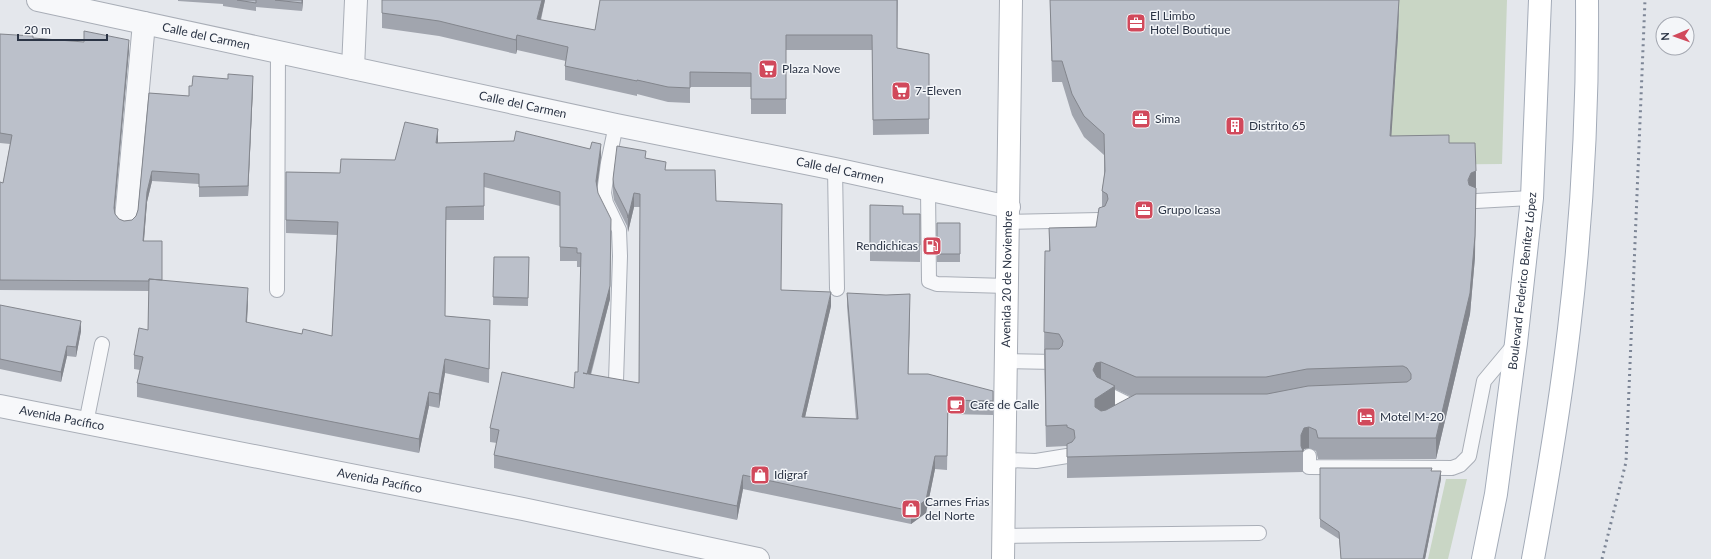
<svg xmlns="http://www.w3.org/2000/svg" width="1711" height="559" font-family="Lato,sans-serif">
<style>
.green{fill:#c9d6c5}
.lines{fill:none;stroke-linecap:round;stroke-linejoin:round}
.service-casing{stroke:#a9aeb7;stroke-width:16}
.minor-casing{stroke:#a9aeb7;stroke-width:24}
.secondary-casing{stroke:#a9aeb7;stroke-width:24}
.primary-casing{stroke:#a3abb8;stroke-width:24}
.service{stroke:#f7f8fa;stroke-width:14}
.minor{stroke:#f7f8fa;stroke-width:22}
.secondary{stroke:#fff;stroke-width:22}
.primary{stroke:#fff;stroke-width:22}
.rail{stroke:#7d8696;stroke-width:3;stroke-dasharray:2 4;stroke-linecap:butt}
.wall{fill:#a1a5ae;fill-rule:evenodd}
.shaded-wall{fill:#83868d}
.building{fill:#bbc0ca;stroke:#83868d;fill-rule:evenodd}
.labels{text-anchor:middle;stroke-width:3;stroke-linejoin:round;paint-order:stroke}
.poi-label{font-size:12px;fill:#2b3445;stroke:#f4f6f9;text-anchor:start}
.street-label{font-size:12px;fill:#2b3445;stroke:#f4f6f9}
</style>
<rect width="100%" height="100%" fill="#e4e7ec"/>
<path class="green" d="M 1399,0 L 1507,0 L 1502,164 L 1389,165 Z
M 1446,479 L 1467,479 L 1448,559 L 1428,559 Z"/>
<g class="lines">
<defs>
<path id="service" d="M 835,169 L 837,289
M 928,189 L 929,281 L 937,284 L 1007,286
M 1476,201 L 1532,198
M 1008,222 L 1100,220
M 277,290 L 278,51
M 1007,361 L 1055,362
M 616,381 L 620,256 L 619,230 L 606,203 L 604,193 L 608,163 L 616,125
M 1101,391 L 1134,407 L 1139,407
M 86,423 L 102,344
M 1309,456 L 1309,467 L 1452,468 L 1460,465 L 1469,456 L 1484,381 L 1514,345
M 1005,460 L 1036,461 L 1067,456
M 1004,536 L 1259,533"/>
<g id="minor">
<path id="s1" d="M 38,0 L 616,125 L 835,169 L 1009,207"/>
<path d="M 353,68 L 356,0"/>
<path d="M 126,219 L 144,23"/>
<path id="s2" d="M 0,406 L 523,509 L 758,559"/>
</g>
<g id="secondary">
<path id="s3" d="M 1003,559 L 1011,0"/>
</g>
<g id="primary">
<path id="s4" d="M 1483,559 L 1496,494 L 1516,343 L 1532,198 L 1540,0"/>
<path d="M 1533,559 C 1547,483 1560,406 1569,329 C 1582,220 1588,110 1587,0"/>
</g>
</defs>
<use href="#service" class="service-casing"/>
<use href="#minor" class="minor-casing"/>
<use href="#secondary" class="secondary-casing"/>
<use href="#primary" class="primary-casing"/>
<use href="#service" class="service"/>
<use href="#minor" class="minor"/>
<use href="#secondary" class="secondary"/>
<use href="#primary" class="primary"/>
<path class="rail" d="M 1602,559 L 1626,462 L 1645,0"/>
</g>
<path class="wall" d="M 178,0 L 303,0 L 302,11 L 256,7 L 256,11 L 223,6 L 223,4 L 178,1 Z
M 545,0 L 541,20 L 595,30 L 898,0 L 897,48 L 929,54 L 929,134 L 873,135 L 872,50 L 786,50 L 786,114 L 751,114 L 751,87 L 690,87 L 690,103 L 668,102 L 637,94 L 637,96 L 565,80 L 565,66 L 566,61 L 517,50 L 516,54 L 439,36 L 382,28 L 382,13 Z
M 1050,0 L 1399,0 L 1398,35 L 1391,136 L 1449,143 L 1475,257 L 1470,314 L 1436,459 L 1318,459 L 1316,451 L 1309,448 L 1304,449 L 1303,452 L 1303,472 L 1067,478 L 1067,446 L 1046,447 L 1044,353 L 1045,251 L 1049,251 L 1049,228 L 1096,227 L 1102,207 L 1102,191 L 1104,176 L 1104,155 L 1084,137 L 1072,115 L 1062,82 L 1052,82 ZM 1115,389 L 1132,397 L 1115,406 Z
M 0,34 L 129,50 L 114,211 L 115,214 L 119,219 L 124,221 L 132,220 L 136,216 L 138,210 L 149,93 L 189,96 L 253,86 L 248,196 L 199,197 L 199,184 L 152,181 L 147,202 L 144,241 L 162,280 L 248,301 L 247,323 L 302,334 L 332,336 L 337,235 L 286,233 L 286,172 L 340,173 L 395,160 L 438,143 L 601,157 L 597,186 L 610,299 L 591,375 L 639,383 L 640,207 L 634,207 L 628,232 L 627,226 L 614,200 L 613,193 L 613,179 L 646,158 L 716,201 L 781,290 L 831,306 L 805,417 L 856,419 L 847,306 L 847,293 L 910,308 L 908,374 L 993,391 L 993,415 L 948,414 L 947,470 L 935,469 L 926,513 L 911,524 L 743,489 L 737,520 L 494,468 L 494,455 L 497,443 L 490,442 L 490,428 L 574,388 L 578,372 L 581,267 L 577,267 L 577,261 L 560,261 L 560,206 L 484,187 L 484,220 L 446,220 L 445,316 L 490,320 L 489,383 L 445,373 L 439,408 L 429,406 L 419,453 L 137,397 L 137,383 L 140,370 L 134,369 L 134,355 L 148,330 L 149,291 L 0,290 L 0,182 L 3,183 L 10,144 L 0,143 Z
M 870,205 L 903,214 L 920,214 L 920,262 L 870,261 Z
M 937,223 L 960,223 L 960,262 L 937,262 Z
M 494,257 L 529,257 L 528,306 L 493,305 Z
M 0,305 L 81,331 L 76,357 L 67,356 L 61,382 L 0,369 Z
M 1320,468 L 1432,471 L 1441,479 L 1425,559 L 1341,559 L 1339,539 L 1320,527 Z"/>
<path class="shaded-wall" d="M 302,0 L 303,0 L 302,11 Z
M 542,0 L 545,0 L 537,34 L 537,19 Z
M 1399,0 L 1398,35 L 1390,157 L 1390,136 Z
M 517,35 L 517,50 L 516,54 L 516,40 Z
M 129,40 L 129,50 L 114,218 L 114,208 Z
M 253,76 L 253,86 L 248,196 L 248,186 Z
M 438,129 L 438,142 L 436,156 L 436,143 Z
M 601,144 L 601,157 L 596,194 L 596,181 Z
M 152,171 L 152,181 L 147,202 L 143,251 L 143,241 L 147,192 Z
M 1476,171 L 1476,193 L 1471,194 L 1468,180 L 1471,173 Z
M 1476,188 L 1475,257 L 1470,314 L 1436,459 L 1436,438 Z
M 634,193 L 634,207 L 628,232 L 628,218 Z
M 611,219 L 610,299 L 587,387 L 587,374 Z
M 248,288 L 248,301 L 246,336 L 246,322 Z
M 831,292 L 831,306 L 802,430 L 802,417 Z
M 910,294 L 910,308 L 908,388 L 908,374 Z
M 81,321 L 81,331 L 76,357 L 76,347 Z
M 67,346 L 67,356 L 61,382 L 61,372 Z
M 445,359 L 445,373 L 439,408 L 439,394 Z
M 1101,362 L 1101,383 L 1093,391 L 1093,370 L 1096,363 Z
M 1115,386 L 1115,407 L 1095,420 L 1095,399 Z
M 429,392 L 429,406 L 419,453 L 419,439 Z
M 1309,427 L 1309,448 L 1304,449 L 1303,452 L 1301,451 L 1301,435 L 1304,428 Z
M 935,456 L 935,469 L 926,513 L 911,524 L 911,511 Z
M 1441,471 L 1441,479 L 1425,559 L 1423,559 Z
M 743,475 L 743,489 L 737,520 L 737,506 Z"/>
<path class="building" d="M 237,0 L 256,0 L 256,3 Z
M 275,0 L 302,0 L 302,3 Z
M 382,0 L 542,0 L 537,19 L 595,30 L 600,0 L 897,0 L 897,48 L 929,54 L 929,119 L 873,120 L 872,35 L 786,35 L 786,99 L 751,99 L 751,73 L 690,72 L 690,88 L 668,87 L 637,80 L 637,81 L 565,66 L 568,47 L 517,35 L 516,40 L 439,21 L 382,13 Z
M 1050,0 L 1399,0 L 1390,136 L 1449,135 L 1449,143 L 1475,143 L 1476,171 L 1471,173 L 1468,180 L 1469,185 L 1476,188 L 1475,236 L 1470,293 L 1436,438 L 1318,438 L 1316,430 L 1309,427 L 1304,428 L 1301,435 L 1301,446 L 1303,451 L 1067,457 L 1067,444 L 1072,442 L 1075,438 L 1074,430 L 1067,427 L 1067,425 L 1046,426 L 1045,349 L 1059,349 L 1062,346 L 1063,341 L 1059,334 L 1044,332 L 1045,251 L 1050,251 L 1049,228 L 1096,227 L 1099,208 L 1105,206 L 1108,199 L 1107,194 L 1102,191 L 1105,171 L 1104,134 L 1084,116 L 1072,94 L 1062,61 L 1052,61 ZM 1101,362 L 1136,377 L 1266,377 L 1307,369 L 1403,366 L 1407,368 L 1411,374 L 1411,379 L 1407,382 L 1308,386 L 1267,394 L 1136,394 L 1106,410 L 1101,411 L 1095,407 L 1095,399 L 1115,386 L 1097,377 L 1093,370 L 1096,363 Z
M 84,31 L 129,40 L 114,208 L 115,214 L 119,219 L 124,221 L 132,220 L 136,216 L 138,210 L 149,93 L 189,96 L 189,86 L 192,86 L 193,76 L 228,79 L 228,74 L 253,76 L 248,186 L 199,187 L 199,174 L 152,171 L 147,192 L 143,241 L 162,241 L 162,280 L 149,279 L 149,281 L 0,280 L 0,182 L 3,183 L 12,135 L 0,133 L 0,34 L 33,36 L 33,38 L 84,42 Z
M 405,122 L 438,129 L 436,143 L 514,141 L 516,131 L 590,149 L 592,142 L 601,144 L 596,181 L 598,193 L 611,219 L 610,286 L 587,374 L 583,373 L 639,383 L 640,194 L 634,193 L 628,218 L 627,213 L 614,187 L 613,179 L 617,146 L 646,151 L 645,158 L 666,162 L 665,170 L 715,170 L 716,201 L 782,204 L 781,290 L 831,292 L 802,417 L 858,419 L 847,293 L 886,295 L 910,294 L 908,374 L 928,374 L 993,391 L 993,401 L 948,400 L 947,456 L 935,456 L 926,500 L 911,511 L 743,475 L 737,506 L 494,455 L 499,430 L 490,428 L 502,372 L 574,388 L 575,372 L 578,372 L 581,253 L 577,253 L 577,248 L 560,247 L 560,192 L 484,173 L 484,206 L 446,207 L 445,316 L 490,320 L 489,369 L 445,359 L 439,394 L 429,392 L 419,439 L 137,383 L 143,357 L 134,355 L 139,328 L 148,330 L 149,279 L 248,288 L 246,322 L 302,334 L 303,329 L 332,336 L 338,222 L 286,220 L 286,172 L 340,173 L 341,159 L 395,160 Z
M 870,205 L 903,206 L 903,214 L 920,214 L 920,245 L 870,244 Z
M 937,223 L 960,223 L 960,254 L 937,254 Z
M 494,257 L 529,257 L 528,298 L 493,297 Z
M 0,305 L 81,321 L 76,347 L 67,346 L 61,372 L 0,359 Z
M 1320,468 L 1432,468 L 1431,471 L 1441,471 L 1423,559 L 1341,559 L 1339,532 L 1320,519 Z"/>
<defs>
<symbol id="office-square" viewBox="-11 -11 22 22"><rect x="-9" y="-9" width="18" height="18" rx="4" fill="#d1495b" stroke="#f4f6f9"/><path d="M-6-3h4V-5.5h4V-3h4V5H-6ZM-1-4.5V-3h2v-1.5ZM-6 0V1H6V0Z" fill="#fff"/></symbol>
<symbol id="supermarket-square" viewBox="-11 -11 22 22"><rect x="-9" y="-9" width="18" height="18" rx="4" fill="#d1495b" stroke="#f4f6f9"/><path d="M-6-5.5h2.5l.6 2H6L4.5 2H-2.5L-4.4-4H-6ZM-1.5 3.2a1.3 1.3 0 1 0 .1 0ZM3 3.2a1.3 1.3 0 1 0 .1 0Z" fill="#fff"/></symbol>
<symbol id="building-square" viewBox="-11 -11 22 22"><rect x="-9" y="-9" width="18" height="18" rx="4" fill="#d1495b" stroke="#f4f6f9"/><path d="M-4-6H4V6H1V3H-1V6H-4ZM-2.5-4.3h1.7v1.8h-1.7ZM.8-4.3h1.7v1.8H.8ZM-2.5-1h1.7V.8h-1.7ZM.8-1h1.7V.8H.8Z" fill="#fff"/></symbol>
<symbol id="fuel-square" viewBox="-11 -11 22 22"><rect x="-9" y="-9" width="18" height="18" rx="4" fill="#d1495b" stroke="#f4f6f9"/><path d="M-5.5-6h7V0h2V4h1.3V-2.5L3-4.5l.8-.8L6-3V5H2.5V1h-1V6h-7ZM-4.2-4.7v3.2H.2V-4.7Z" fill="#fff"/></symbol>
<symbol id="cafe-square" viewBox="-11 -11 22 22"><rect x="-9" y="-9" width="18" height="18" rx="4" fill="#d1495b" stroke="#f4f6f9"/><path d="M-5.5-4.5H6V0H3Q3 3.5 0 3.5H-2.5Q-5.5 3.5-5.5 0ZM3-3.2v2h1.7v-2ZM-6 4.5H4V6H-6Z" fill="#fff"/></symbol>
<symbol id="hotel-square" viewBox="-11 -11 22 22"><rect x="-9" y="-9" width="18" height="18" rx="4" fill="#d1495b" stroke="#f4f6f9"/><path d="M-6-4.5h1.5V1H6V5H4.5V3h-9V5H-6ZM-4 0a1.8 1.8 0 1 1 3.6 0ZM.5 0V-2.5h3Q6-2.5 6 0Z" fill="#fff"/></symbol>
<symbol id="shop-square" viewBox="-11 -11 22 22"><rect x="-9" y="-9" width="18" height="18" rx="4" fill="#d1495b" stroke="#f4f6f9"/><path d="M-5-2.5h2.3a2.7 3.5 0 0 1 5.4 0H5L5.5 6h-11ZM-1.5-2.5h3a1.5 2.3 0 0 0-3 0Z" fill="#fff"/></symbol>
</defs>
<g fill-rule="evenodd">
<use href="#office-square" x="1125" y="12" width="22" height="22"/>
<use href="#supermarket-square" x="757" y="58" width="22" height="22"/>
<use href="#supermarket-square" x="890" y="80" width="22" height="22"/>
<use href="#office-square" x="1130" y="108" width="22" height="22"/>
<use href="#building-square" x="1224" y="115" width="22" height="22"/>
<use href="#office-square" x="1133" y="199" width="22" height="22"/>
<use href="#fuel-square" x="921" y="235" width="22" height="22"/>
<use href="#cafe-square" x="945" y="394" width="22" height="22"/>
<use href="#hotel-square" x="1355" y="406" width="22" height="22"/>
<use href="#shop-square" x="749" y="464" width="22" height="22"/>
<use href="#shop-square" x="900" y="498" width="22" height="22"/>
</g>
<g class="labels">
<g class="poi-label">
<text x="1150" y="20">El Limbo<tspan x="1150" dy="14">Hotel Boutique</tspan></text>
<text x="782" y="73">Plaza Nove</text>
<text x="915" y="95">7-Eleven</text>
<text x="1155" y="123">Sima</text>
<text x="1249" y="130">Distrito 65</text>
<text x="1158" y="214">Grupo Icasa</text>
<text x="918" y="250" text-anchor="end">Rendichicas</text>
<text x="970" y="409">Cafe de Calle</text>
<text x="1380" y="421">Motel M-20</text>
<text x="774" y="479">Idigraf</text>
<text x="925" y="506">Carnes Frias<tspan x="925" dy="14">del Norte</tspan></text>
</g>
<g class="street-label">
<text dy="4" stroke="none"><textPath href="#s1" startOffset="172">Calle del Carmen</textPath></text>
<text dy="4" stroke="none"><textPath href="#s1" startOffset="496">Calle del Carmen</textPath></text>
<text dy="4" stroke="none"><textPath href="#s1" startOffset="820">Calle del Carmen</textPath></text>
<text dy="4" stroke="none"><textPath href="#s3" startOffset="280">Avenida 20 de Noviembre</textPath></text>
<text dy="4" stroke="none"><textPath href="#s4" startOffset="281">Boulevard Federico Benítez López</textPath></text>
<text dy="4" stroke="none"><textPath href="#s2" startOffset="63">Avenida Pacífico</textPath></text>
<text dy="4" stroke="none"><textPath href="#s2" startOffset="387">Avenida Pacífico</textPath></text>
</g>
</g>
<g transform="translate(1675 36) rotate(268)"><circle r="19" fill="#f4f6f9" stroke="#a4a8b1"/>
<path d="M0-3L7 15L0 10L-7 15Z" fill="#d1495b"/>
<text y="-6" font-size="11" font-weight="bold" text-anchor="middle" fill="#2b3445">N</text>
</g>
<path d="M18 34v6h89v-6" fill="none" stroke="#2b3445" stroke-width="2"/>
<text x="24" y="34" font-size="12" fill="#2b3445" stroke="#f4f6f9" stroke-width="3" paint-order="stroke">20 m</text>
</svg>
